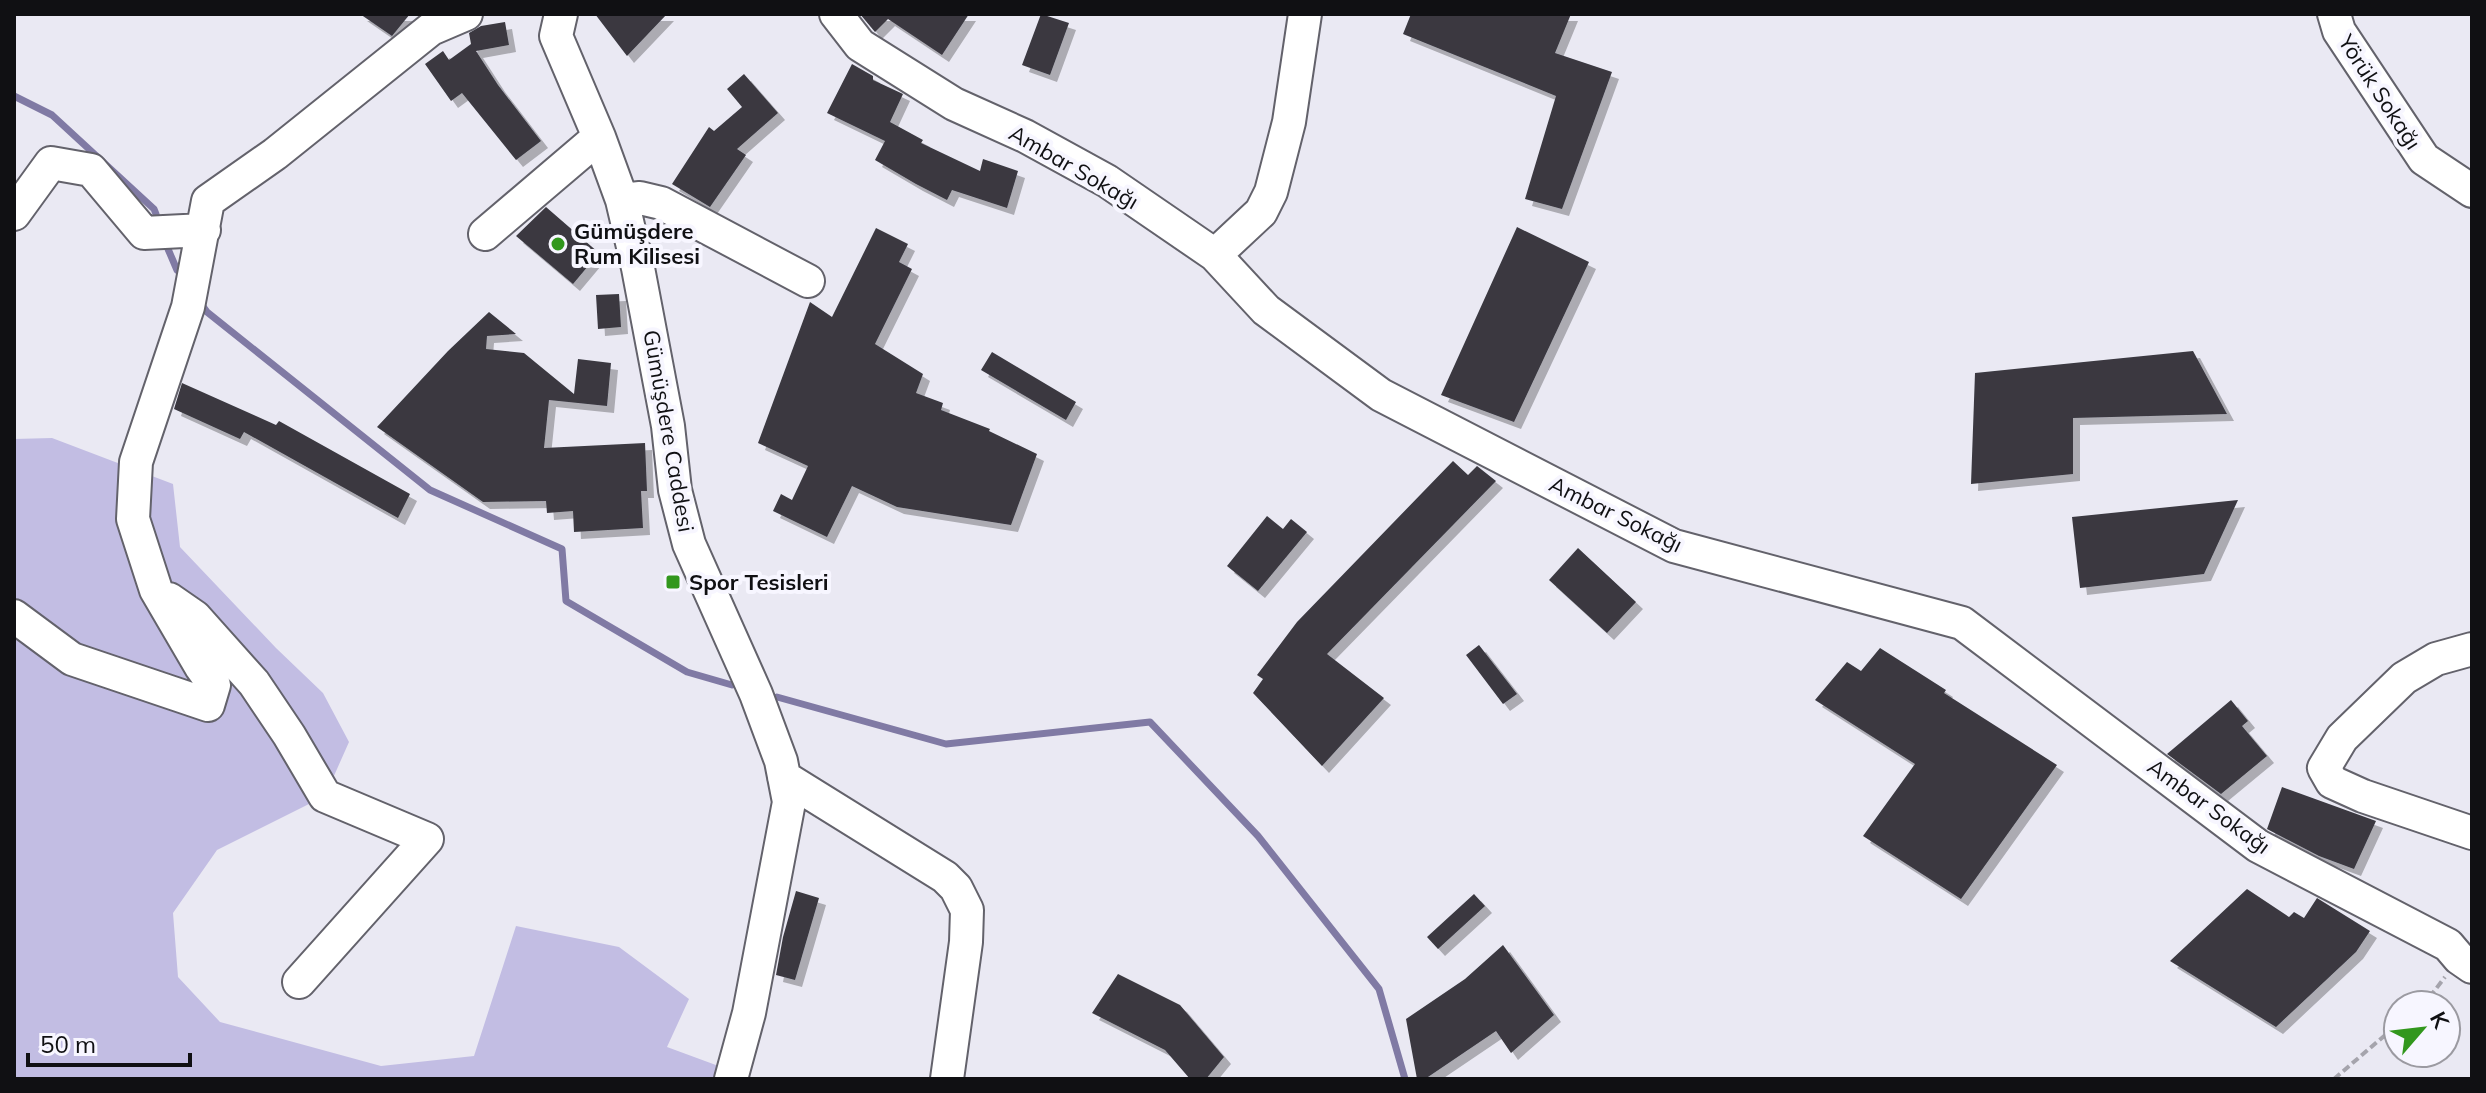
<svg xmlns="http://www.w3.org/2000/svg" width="2486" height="1093" font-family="Mulish,sans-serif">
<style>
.green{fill:#c2bde3}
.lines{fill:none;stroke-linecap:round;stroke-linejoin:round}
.stream{stroke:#807aa4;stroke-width:7}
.building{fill:#3a3941;filter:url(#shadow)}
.minor-casing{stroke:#63626b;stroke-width:36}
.path{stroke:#a5a4ac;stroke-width:4;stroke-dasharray:8 4;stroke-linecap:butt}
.minor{stroke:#fff;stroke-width:32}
.poi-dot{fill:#32971d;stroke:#f7f6ff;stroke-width:3}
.labels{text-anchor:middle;stroke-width:8;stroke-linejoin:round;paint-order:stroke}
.street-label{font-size:22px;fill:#101013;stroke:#f7f6ff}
.poi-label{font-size:22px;font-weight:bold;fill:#101013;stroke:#f7f6ff;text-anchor:start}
</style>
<defs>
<filter id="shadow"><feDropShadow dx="7" dy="7" stdDeviation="0" flood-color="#0004"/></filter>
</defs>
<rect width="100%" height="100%" fill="#eae9f3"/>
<path class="green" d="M 52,438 L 173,484 L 180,547 L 276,648 L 323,693 L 349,742 L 325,796 L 217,850 L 173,913 L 178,977 L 220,1022 L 381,1066 L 474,1056 L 516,926 L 619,947 L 689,999 L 667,1047 L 724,1068 L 721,1079 L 14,1079 L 14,439 Z"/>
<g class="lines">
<path class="stream" d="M 14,96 L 52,115 L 154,209 L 156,214
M 168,249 L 177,270
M 202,305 L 207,312 L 430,490 L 562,549 L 566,601 L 687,672 L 732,685
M 777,697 L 946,744 L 1150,722 L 1258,836 L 1379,989 L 1405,1079"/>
</g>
<path class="building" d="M 360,14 L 410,14 L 392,36 Z
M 595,14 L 667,14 L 627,56 Z
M 860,14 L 969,14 L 942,55 L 888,19 L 875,32 Z
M 1041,14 L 1069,23 L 1050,75 L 1022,65 Z
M 1411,14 L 1571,14 L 1555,53 L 1612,72 L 1562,209 L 1525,199 L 1556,96 L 1403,34 Z
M 505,22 L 509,45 L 476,51 L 498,85 L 541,141 L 516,160 L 462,93 L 451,101 L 425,64 L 443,51 L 449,60 L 471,44 L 469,33 L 481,26 Z
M 852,64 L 873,76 L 873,80 L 903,94 L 890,122 L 923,140 L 921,143 L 980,171 L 983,159 L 1018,171 L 1007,208 L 952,190 L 947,200 L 916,184 L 875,160 L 885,141 L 827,113 Z
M 744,74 L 778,113 L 737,149 L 746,155 L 710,207 L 672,184 L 709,127 L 714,131 L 742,107 L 727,89 Z
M 546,207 L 599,253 L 573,284 L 516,236 Z
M 1517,227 L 1589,262 L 1514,422 L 1441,395 Z
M 876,228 L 908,244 L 899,262 L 912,269 L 875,344 L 923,374 L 916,393 L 943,403 L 941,410 L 990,429 L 989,431 L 1037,454 L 1011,525 L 897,507 L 852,486 L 827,537 L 773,511 L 781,494 L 792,500 L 808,466 L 758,443 L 810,302 L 832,317 Z
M 619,294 L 621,327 L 598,329 L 596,295 Z
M 489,312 L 516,334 L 487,336 L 486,349 L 524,353 L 574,394 L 578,359 L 611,363 L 607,406 L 549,400 L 544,448 L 645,443 L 647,491 L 641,491 L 643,528 L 574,532 L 573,511 L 547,513 L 546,501 L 483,502 L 377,427 L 448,351 Z
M 2193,351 L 2227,414 L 2073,418 L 2073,474 L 1971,484 L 1975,373 Z
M 992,352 L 1076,402 L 1066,420 L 981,370 Z
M 182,383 L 276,425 L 279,421 L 410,494 L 398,518 L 244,432 L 240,439 L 174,409 Z
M 1453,461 L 1468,475 L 1477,466 L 1496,481 L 1327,654 L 1384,698 L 1322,766 L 1253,693 L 1263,679 L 1257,675 L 1297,622 Z
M 2238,500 L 2204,574 L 2080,588 L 2072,517 Z
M 1267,516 L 1283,529 L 1291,519 L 1307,532 L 1258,591 L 1227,566 Z
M 1578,548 L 1636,602 L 1607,633 L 1549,580 Z
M 1479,645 L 1517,694 L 1503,704 L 1466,655 Z
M 1880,648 L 1946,690 L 1944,693 L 2057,765 L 1961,899 L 1863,836 L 1915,764 L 1815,700 L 1847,662 L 1861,671 Z
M 2231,700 L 2248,721 L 2242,726 L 2267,756 L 2221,794 L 2167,754 Z
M 2282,787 L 2376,821 L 2354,869 L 2319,856 L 2267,829 Z
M 2247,889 L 2289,917 L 2294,912 L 2304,918 L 2317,898 L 2370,931 L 2356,952 L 2276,1027 L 2170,961 Z
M 796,891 L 819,898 L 795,980 L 776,975 L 783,937 Z
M 1474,894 L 1485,906 L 1438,949 L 1427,937 Z
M 1503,945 L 1554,1015 L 1511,1053 L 1496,1031 L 1425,1079 L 1417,1079 L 1406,1019 L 1465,979 Z
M 1118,974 L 1180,1005 L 1224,1057 L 1206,1079 L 1190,1079 L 1165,1050 L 1092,1013 Z"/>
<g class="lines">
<defs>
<path id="minor" d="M 561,14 L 556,36 L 599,137 L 622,200 L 638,268 L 668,426 L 675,490 L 689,544 L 756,694 L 781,761 L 789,802 L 749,1013 L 731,1079
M 836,14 L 860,45 L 954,104 L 1025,136 L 1107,181 L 1215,255 L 1266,310 L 1381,395 L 1674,546 L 1962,623 L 2258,846 L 2448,945 L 2459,958 L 2472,967
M 2334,14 L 2339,31 L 2424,159 L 2472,191
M 622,200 L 640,198 L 661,203 L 808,281
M 14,214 L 51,163 L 91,170 L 144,233 L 204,230
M 485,234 L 599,137
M 1215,255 L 1261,212 L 1271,192 L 1289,122 L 1305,14
M 169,599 L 195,617 L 254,683 L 289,735 L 325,796 L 427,839 L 299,982
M 14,616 L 72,659 L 208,705 L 214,685 L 201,667 L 156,590 L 133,519 L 136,462 L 188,307 L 208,201 L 275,154 L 431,29 L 466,14
M 2472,649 L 2436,659 L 2404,678 L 2342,738 L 2324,768 L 2332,782 L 2363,796 L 2472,833
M 784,777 L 945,877 L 956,888 L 967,910 L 966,942 L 947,1079"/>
</defs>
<use href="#minor" class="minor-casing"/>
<path class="path" d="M 2420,1005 L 2432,994 L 2445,977
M 2334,1079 L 2398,1024"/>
<use href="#minor" class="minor"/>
</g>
<g class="poi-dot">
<circle cx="558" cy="244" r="8"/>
<rect x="665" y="574" width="16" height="16" rx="4"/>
</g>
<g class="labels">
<g class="street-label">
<text transform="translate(2380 92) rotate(57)" y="8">Yörük Sokağı</text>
<text transform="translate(1074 167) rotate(30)" y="8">Ambar Sokağı</text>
<text transform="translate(669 431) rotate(80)" y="8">Gümüşdere Caddesi</text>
<text transform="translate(1616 514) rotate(26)" y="8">Ambar Sokağı</text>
<text transform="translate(2209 806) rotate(36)" y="8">Ambar Sokağı</text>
</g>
<g class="poi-label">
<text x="574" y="239">Gümüşdere<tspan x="574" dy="25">Rum Kilisesi</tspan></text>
<text x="689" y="590">Spor Tesisleri</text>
</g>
</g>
<rect width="2486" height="1093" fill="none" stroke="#101013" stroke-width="32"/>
<g transform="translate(2422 1029) rotate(62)"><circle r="38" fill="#f7f6ff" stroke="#9b9aa1" stroke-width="2"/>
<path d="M0-6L14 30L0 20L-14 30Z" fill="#32971d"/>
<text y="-12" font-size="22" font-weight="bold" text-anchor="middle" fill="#101013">K</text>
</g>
<path d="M28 1053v12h162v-12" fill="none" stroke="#101013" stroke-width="4"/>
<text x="40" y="1053" font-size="24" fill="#101013" stroke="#f7f6ff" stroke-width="6" paint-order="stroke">50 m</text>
</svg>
